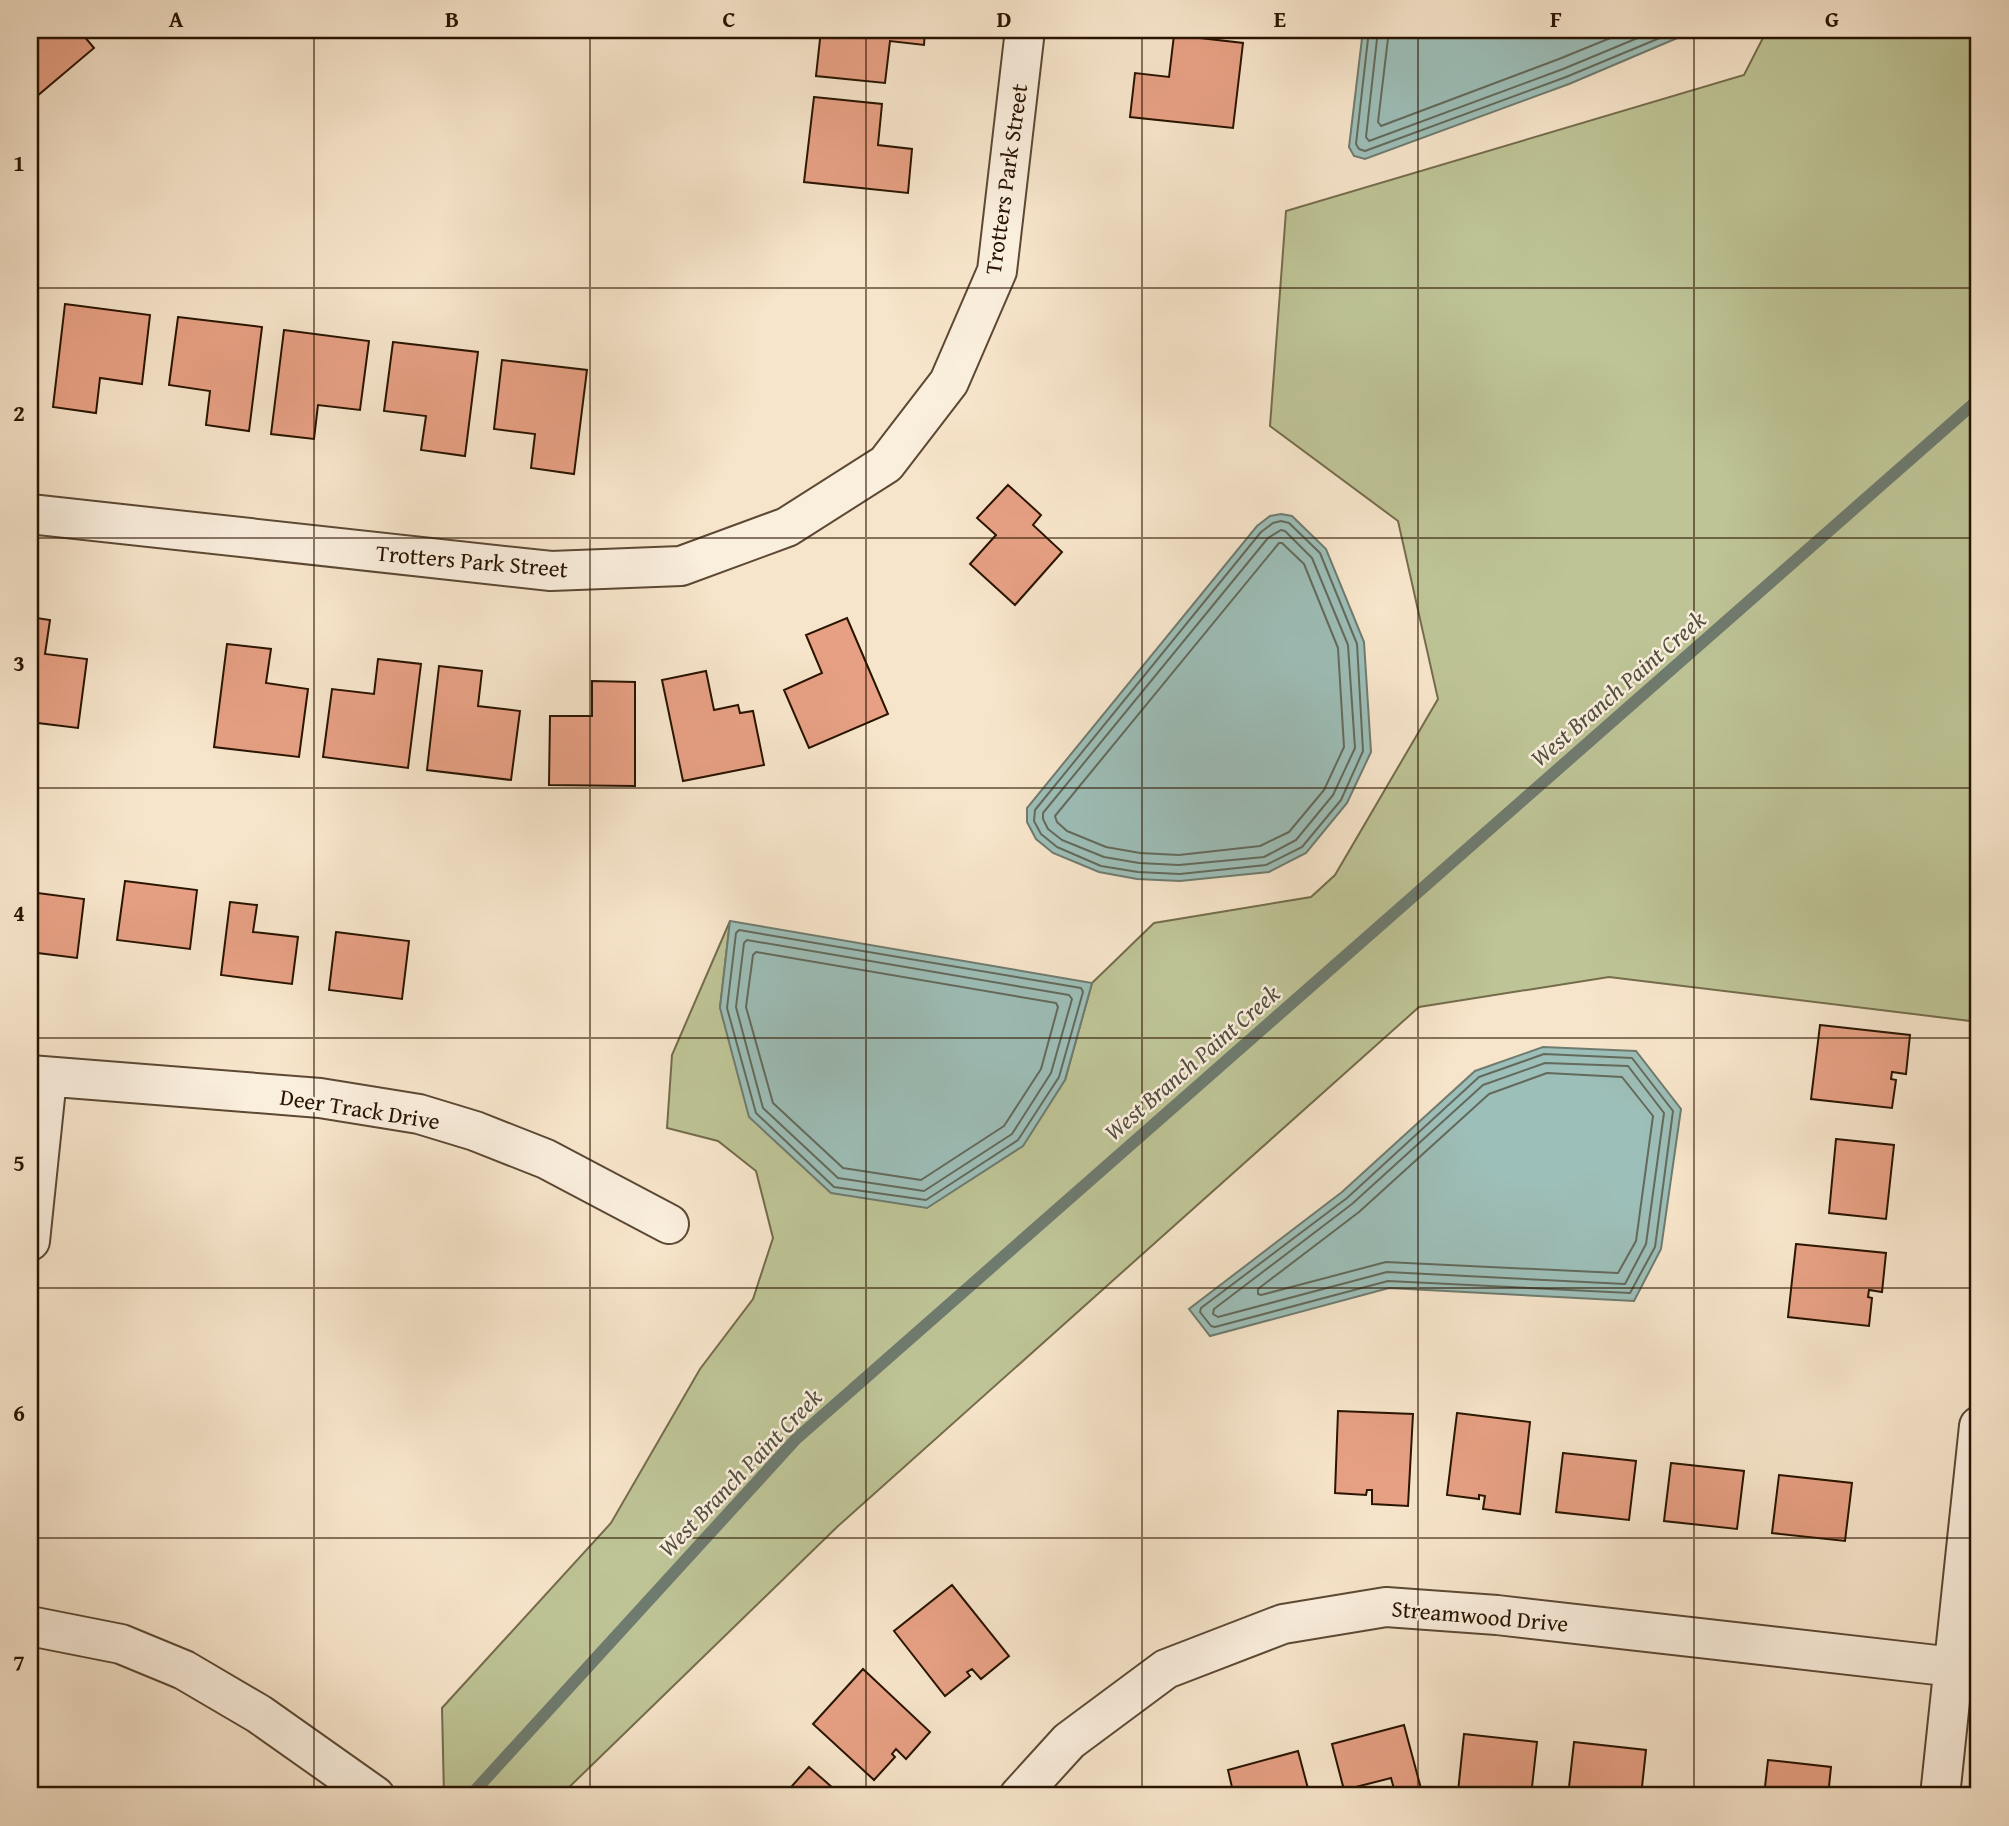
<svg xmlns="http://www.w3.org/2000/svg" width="2009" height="1826" font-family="'Gentium Book Plus',serif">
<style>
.green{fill:#bec496;stroke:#746c4b;stroke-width:2}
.water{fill:#9dbfb9;stroke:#6f7b6f;stroke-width:2}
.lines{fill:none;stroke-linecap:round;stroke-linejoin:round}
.shore{stroke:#636a5c;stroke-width:2}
.stream{stroke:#6f7b6f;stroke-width:12}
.building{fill:#e7a084;stroke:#291400;stroke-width:2}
.minor-casing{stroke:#5c4833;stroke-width:42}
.minor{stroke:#faeedd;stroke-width:38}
.grid{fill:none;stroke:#291400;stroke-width:2;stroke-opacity:0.55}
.labels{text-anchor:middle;stroke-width:5;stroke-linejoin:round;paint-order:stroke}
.street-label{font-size:23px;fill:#291400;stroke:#faeedd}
.water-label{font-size:24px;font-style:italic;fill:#525041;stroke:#faeedd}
.neatline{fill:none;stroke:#291400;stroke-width:2.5}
.grid-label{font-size:23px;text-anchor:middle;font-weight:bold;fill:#291400}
</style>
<rect width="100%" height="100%" fill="#f7e5cb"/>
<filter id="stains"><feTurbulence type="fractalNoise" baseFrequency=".00286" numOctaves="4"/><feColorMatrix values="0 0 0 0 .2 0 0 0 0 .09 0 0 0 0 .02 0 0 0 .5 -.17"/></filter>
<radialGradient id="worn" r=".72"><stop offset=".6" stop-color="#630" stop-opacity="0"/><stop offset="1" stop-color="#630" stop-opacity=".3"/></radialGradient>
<path class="green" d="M 1767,30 L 1979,30 L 1979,1022 L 1609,977 L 1419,1007 L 837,1527 L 560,1796 L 444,1796 L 442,1708 L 611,1523 L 700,1369 L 753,1299 L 773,1238 L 756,1171 L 718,1141 L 667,1128 L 672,1055 L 730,921 L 720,1008 L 1065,1080 L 1092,983 L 1154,923 L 1311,897 L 1335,875 L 1438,699 L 1398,521 L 1270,426 L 1286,211 L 1744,75 Z"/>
<path class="water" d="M 1363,30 L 1691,30 L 1682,36 L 1569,84 L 1365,159 L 1354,156 L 1349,147 Z
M 1281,514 L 1292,516 L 1326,549 L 1364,642 L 1371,752 L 1347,803 L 1306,853 L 1269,872 L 1180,881 L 1137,879 L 1099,872 L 1053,853 L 1036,839 L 1027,822 L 1027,808 L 1257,526 L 1270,516 Z
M 730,921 L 1092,983 L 1065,1080 L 1023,1146 L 927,1208 L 831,1193 L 749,1117 L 720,1008 Z
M 1543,1047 L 1636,1051 L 1681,1109 L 1661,1249 L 1634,1301 L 1389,1288 L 1210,1336 L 1189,1309 L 1342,1192 L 1475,1071 Z"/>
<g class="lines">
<path class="shore" d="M 1369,30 L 1356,144 L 1359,149 L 1365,151 L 1566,77 L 1679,30
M 1378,30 L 1366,137 L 1369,141 L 1563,69 L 1657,30
M 1389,30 L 1378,122 L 1381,126 L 1559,59 L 1630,30
M 1281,521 L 1289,523 L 1320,553 L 1357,644 L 1363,751 L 1341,800 L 1302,847 L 1266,865 L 1180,874 L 1138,872 L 1101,866 L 1057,847 L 1041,834 L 1034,821 L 1035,810 L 1261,532 L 1273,523 Z
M 1281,530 L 1285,531 L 1312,558 L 1348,645 L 1355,748 L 1333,795 L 1296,840 L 1264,857 L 1179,865 L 1139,863 L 1104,857 L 1062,840 L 1048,829 L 1043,819 L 1043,813 L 1268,538 Z
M 1279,543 L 1282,543 L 1304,564 L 1338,648 L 1344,747 L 1324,790 L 1289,832 L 1260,846 L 1179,855 L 1140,853 L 1106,847 L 1067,831 L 1057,822 L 1055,816 Z
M 739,930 L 1081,988 L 1083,992 L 1059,1077 L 1018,1140 L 926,1200 L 834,1187 L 756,1113 L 727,1008 L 736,933 Z
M 747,940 L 1069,995 L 1072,999 L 1051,1073 L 1012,1134 L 924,1191 L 838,1178 L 763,1108 L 736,1007 L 744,943 Z
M 756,952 L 1056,1003 L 1058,1007 L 1041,1069 L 1004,1126 L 921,1180 L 843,1168 L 773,1103 L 746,1007 L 753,955 Z
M 1544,1054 L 1632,1058 L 1673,1111 L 1655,1247 L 1630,1293 L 1388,1281 L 1215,1327 L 1211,1326 L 1200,1312 L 1201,1308 L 1347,1198 L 1479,1077 Z
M 1545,1063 L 1628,1066 L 1664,1113 L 1646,1244 L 1625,1284 L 1387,1272 L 1218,1317 L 1213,1314 L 1214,1309 L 1352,1204 L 1483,1085 Z
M 1547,1073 L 1622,1077 L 1653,1116 L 1636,1241 L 1618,1273 L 1386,1262 L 1261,1295 L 1258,1294 L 1258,1289 L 1359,1212 L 1489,1094 Z"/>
<path class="stream" d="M 470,1796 L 796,1439 L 1979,399"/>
</g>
<path class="building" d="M 30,30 L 79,30 L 94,48 L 30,102 Z
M 821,30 L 925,30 L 924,45 L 890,41 L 885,83 L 816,76 Z
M 1174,35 L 1243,43 L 1233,128 L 1130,117 L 1135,73 L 1169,77 Z
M 814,97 L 882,104 L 878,145 L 912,149 L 908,193 L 804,182 Z
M 65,304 L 150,315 L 142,384 L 100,378 L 96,413 L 53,407 Z
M 178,317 L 262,327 L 249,431 L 206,425 L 210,391 L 169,385 Z
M 284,330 L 369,341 L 360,410 L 318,405 L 314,439 L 271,434 Z
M 393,342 L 478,352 L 465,456 L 421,450 L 426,416 L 384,411 Z
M 502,360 L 587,370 L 574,474 L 531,468 L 535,434 L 494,429 Z
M 1008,485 L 1041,515 L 1033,525 L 1062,552 L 1015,605 L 970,564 L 996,535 L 977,518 Z
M 30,617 L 50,620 L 45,654 L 87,659 L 78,728 L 30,722 Z
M 847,618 L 888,714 L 809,748 L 784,690 L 822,673 L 806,635 Z
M 227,644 L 271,649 L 266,683 L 308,689 L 299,757 L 214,747 Z
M 378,659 L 421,664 L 408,768 L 323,757 L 332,689 L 374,694 Z
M 439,666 L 482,671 L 478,706 L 520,711 L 511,780 L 427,770 Z
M 706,671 L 714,710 L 738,705 L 740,713 L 753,711 L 764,765 L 683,781 L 662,680 Z
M 592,681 L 635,682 L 635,786 L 549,785 L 550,716 L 592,716 Z
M 125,881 L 197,890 L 190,949 L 117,940 Z
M 30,892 L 84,899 L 77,958 L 30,952 Z
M 230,902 L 257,905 L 253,932 L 298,937 L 292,984 L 221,975 Z
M 336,932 L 409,941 L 402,999 L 329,990 Z
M 1820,1025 L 1910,1035 L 1906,1074 L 1892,1072 L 1891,1079 L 1896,1080 L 1892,1108 L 1811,1099 Z
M 1836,1139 L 1894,1145 L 1886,1219 L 1829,1213 Z
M 1796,1244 L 1886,1253 L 1882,1292 L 1869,1290 L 1868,1297 L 1872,1298 L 1869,1326 L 1788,1317 Z
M 1338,1411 L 1413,1414 L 1408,1506 L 1372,1504 L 1372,1490 L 1367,1490 L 1366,1495 L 1335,1493 Z
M 1457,1413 L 1530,1422 L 1520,1514 L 1483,1509 L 1485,1496 L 1479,1495 L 1479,1499 L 1447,1495 Z
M 1563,1453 L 1636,1461 L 1629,1520 L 1556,1512 Z
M 1671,1463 L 1744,1471 L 1737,1529 L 1664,1521 Z
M 1779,1475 L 1852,1483 L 1845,1541 L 1772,1533 Z
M 952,1585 L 1009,1656 L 981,1679 L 972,1669 L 967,1672 L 970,1676 L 945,1696 L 894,1631 Z
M 863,1669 L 930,1732 L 906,1759 L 896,1749 L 892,1754 L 895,1757 L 874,1780 L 813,1724 Z
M 1404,1725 L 1423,1796 L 1396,1796 L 1391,1778 L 1344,1790 L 1332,1744 Z
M 1464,1734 L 1537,1742 L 1531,1796 L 1491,1796 L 1458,1792 Z
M 1574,1742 L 1646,1750 L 1641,1796 L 1568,1796 Z
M 1298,1751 L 1310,1796 L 1234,1796 L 1228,1770 Z
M 1768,1760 L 1831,1767 L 1828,1796 L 1764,1796 Z
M 809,1767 L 842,1796 L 783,1796 Z"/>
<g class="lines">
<defs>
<path id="minor" d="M 30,514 L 551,571 L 681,566 L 787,527 L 886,464 L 949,382 L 997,271 L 1025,30
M 30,1075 L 320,1098 L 419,1114 L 475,1131 L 546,1159 L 669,1224
M 30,1241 L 47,1078
M 30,1626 L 121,1644 L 184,1670 L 259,1714 L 375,1796
M 1019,1796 L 1069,1741 L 1166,1669 L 1283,1624 L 1386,1607 L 1497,1615 L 1954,1667
M 1940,1796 L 1979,1426"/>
</defs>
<use href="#minor" class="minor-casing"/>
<use href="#minor" class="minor"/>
</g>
<path class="grid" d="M 314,30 L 314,1796M 590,30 L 590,1796M 866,30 L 866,1796M 1142,30 L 1142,1796M 1418,30 L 1418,1796M 1694,30 L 1694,1796M 30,288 L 1979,288M 30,538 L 1979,538M 30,788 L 1979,788M 30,1038 L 1979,1038M 30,1288 L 1979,1288M 30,1538 L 1979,1538"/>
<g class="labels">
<g class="street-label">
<text transform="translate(1006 179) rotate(-82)" y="8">Trotters Park Street</text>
<text transform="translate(472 561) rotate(5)" y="8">Trotters Park Street</text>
<text transform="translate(360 1109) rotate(9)" y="8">Deer Track Drive</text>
<text transform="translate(1480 1616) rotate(5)" y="8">Streamwood Drive</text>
</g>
<g class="water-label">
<text transform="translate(1618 689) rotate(-41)" y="8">West Branch Paint Creek</text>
<text transform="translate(1192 1063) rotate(-41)" y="8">West Branch Paint Creek</text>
<text transform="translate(740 1473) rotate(-46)" y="8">West Branch Paint Creek</text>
</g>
</g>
<rect width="2009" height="1826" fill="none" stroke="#f7e5cb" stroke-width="77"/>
<rect x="38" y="38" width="1932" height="1749" class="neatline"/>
<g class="grid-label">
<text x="176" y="27">A</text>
<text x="452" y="27">B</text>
<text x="729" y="27">C</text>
<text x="1004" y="27">D</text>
<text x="1280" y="27">E</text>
<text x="1556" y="27">F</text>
<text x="1832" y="27">G</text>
<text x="19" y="171">1</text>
<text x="19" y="421">2</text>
<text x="19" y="671">3</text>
<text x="19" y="921">4</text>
<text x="19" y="1171">5</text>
<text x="19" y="1421">6</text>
<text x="19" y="1671">7</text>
</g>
<rect width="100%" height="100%" filter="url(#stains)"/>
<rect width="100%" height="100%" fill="url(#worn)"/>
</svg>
